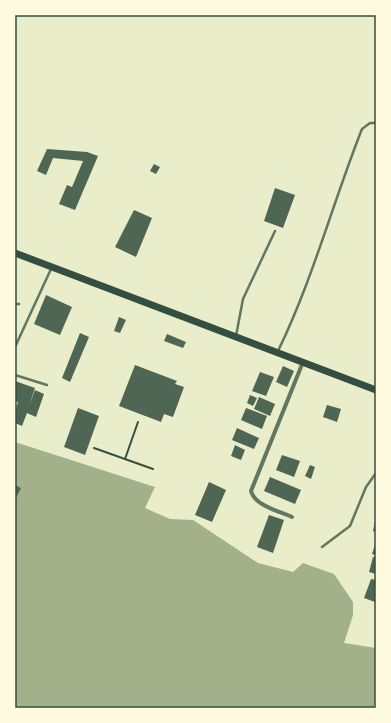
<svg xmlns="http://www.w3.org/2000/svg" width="391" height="723" font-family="Barlow,sans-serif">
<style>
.water{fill:#a3b18a}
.building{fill:#4f6655}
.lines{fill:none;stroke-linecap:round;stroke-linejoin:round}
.path{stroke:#344e41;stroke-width:2}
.service{stroke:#617663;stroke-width:2.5}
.minor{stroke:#617663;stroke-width:4}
.secondary{stroke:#344e41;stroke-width:7}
.neatline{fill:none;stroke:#344e41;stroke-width:1.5}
</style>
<rect width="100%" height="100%" fill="#e9edc9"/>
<path class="water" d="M 15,442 L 155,487 L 145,508 L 170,519 L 193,520 L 258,563 L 293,572 L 303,563 L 334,574 L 353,602 L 353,615 L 344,643 L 376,648 L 376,708 L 15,708 Z"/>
<path class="building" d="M 47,149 L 87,152 L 98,156 L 75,210 L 59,204 L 67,185 L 72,187 L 83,161 L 53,158 L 46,175 L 37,171 Z
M 154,164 L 160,167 L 156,174 L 150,171 Z
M 275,188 L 295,195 L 283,228 L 264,221 Z
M 134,210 L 152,218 L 136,257 L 115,247 Z
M 46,295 L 72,307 L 60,335 L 34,324 Z
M 119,317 L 126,320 L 120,333 L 114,331 Z
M 80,333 L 89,337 L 70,382 L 62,378 Z
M 167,334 L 186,342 L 183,348 L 164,341 Z
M 135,365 L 177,381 L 175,384 L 184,387 L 173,417 L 164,414 L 161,422 L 119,406 Z
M 283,366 L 294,371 L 287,387 L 276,382 Z
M 260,372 L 274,377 L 266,396 L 252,391 Z
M 15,381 L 35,388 L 29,406 L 35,390 L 44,394 L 36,417 L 27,413 L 22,426 L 15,423 L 15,412 L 18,402 L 15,401 Z
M 250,395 L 257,398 L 253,406 L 247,403 Z
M 259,397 L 275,404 L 270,416 L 254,409 Z
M 327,405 L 341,409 L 337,422 L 323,417 Z
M 78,408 L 99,416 L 85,455 L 64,447 Z
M 246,408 L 267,416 L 262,429 L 241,420 Z
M 237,428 L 259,438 L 254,449 L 232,440 Z
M 235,445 L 245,450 L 241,460 L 231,456 Z
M 282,455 L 300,461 L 294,477 L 276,470 Z
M 310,465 L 315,467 L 311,479 L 305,476 Z
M 270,477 L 301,490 L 295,504 L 264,491 Z
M 209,482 L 226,490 L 212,522 L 195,515 Z
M 15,485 L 21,488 L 15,500 Z
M 269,515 L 284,520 L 273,553 L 257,547 Z
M 375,521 L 376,521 L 376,532 L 373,531 Z
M 376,542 L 376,555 L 372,554 Z
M 373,557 L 376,557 L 376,574 L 369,572 Z
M 371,579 L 376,580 L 375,602 L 364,598 Z"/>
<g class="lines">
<path class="path" d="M 94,448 L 153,469
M 125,459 L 138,422"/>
<path class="service" d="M 15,304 L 19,304
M 236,336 L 243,299 L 275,231
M 15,347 L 51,269
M 278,351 C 313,279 333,202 362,129 L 370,123 L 376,123
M 15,375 L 47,385
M 322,547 L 350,526 L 366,487 L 376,473"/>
<path class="minor" d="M 292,517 C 279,511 255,506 251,491 L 303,362"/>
<path class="secondary" d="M 15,253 L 376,390"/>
</g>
<rect width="391" height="723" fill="none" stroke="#fefae0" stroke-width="32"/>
<rect x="16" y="16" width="359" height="691" class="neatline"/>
</svg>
